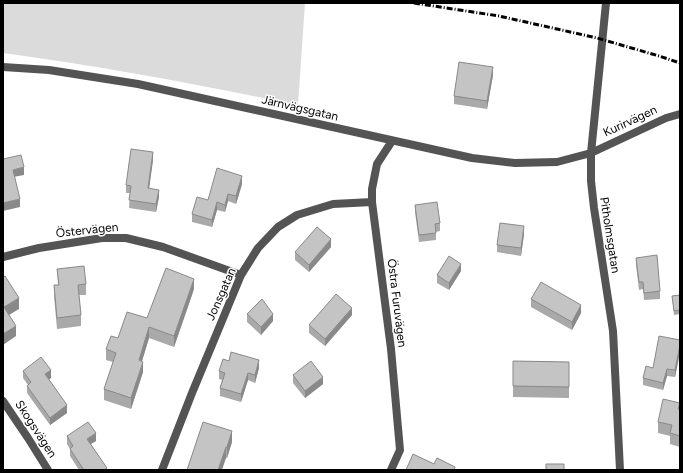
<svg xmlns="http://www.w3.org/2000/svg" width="683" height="473" font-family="Figtree,sans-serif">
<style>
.green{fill:#dbdbdb}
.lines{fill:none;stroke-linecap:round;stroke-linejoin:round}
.street{stroke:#545454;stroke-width:8}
.rail{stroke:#000;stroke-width:3;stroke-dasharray:6 2 1 2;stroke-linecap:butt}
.wall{fill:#a9a9a9}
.shaded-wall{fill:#898989}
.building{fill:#c4c4c4;stroke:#898989}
.labels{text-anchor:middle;stroke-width:3;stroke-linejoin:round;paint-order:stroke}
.street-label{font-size:12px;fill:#000;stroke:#fff}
</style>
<rect width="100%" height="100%" fill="#fff"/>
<path class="green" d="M 3,3 L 305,3 L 298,105 C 200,85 102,66 3,53 Z"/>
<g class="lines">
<path class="street" d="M 606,3 L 591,153 L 591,181 L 594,208 L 613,331 L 620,470
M 3,67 L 49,70 L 138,84 L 472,158 L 515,163 L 557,162 L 591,153 L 666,118 L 680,114
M 3,257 L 39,248 L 102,238 L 126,238 L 163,247 L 241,275
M 3,401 L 28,438 L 48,470
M 162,470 L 192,393 L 241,275 L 258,248 L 278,227 L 297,215 L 333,204 L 372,202
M 391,470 L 400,450 L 391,349 L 372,202 L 372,189 L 377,164 L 392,141"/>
<path class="rail" d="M 414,3 L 499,16 L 597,38 L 659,56 L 680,63"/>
</g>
<path class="wall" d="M 493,75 L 487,109 L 454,104 L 454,96 Z
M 153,160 L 149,188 L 159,197 L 156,212 L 129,208 L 130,193 L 126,193 L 126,185 Z
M 242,184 L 236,204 L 228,201 L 225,212 L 217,210 L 212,227 L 192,222 L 192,214 L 208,200 Z
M 415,205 L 440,223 L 440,231 L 436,232 L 436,240 L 419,242 L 415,212 Z
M 524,234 L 521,256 L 497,252 L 497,245 Z
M 331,247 L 309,272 L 295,260 L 295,252 Z
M 636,258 L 660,291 L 660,299 L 644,300 L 643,289 L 639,290 L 636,265 Z
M 57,269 L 86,284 L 86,295 L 79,295 L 81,315 L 81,326 L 57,329 L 54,296 L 54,285 L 58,285 Z
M 461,271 L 449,290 L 437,283 L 437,275 Z
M 194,289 L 174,347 L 149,338 L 142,361 L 143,372 L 131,409 L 104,400 L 104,389 L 113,362 L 106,360 L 106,349 L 118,338 L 147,318 Z
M 680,295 L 680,314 L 674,315 L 672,296 Z
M 531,299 L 581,313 L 572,330 L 531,307 Z
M 247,314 L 273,321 L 261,335 L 247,322 Z
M 352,315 L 325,346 L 309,333 L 309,325 Z
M 680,340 L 680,352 L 675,377 L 667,376 L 663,390 L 643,385 L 643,378 Z
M 513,361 L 569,362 L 569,398 L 513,397 Z
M 259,368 L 255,383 L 248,380 L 241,402 L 220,396 L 220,388 L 222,380 L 219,379 L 219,371 Z
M 23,371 L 51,378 L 49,379 L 67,413 L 50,425 L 27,393 L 27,386 L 28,385 L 23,378 Z
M 293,375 L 323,384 L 305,398 L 293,383 Z
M 680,409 L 680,447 L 670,444 L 670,436 L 658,433 L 658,422 Z
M 67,436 L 96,441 L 91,444 L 107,470 L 79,470 L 70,456 L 70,449 L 67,444 Z
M 232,442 L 227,458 L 226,458 L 187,470 Z"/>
<path class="shaded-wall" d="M 493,67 L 493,75 L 487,109 L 487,101 Z
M 153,152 L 153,160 L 148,196 L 148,188 Z
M 24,167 L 24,175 L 13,177 L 13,170 Z
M 242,176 L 242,184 L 236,204 L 236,196 Z
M 159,190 L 159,197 L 156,212 L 156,204 Z
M 228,194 L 228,201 L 225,212 L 225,205 Z
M 20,199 L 20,207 L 3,211 L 3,203 Z
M 217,202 L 217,210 L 212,227 L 212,220 Z
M 524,226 L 524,234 L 521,256 L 521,248 Z
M 331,239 L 331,247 L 309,272 L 309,265 Z
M 461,264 L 461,271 L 449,290 L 449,283 Z
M 194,279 L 194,289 L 174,347 L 174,336 Z
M 19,298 L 19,309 L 4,318 L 4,307 Z
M 581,305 L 581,313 L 572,330 L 572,322 Z
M 352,308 L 352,315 L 325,346 L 325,339 Z
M 273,314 L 273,321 L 261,335 L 261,327 Z
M 16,326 L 16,336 L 3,345 L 3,334 Z
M 149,327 L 149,338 L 139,371 L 139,360 Z
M 680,345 L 680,352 L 675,377 L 675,370 Z
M 259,360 L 259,368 L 255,383 L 255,375 Z
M 143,362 L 143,372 L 131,409 L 131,398 Z
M 667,369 L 667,376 L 663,390 L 663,383 Z
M 51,370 L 51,378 L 45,382 L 45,374 Z
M 248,373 L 248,380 L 241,402 L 241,394 Z
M 323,377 L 323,384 L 305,398 L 305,391 Z
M 67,405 L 67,413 L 50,425 L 50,418 Z
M 232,431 L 232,442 L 227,458 L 227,447 Z
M 96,433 L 96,441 L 87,446 L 87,439 Z
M 226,447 L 226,458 L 222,470 L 218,470 Z"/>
<path class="building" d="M 459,62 L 493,67 L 487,101 L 454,96 Z
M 131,149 L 153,152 L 148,188 L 159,190 L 156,204 L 129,200 L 131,186 L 126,185 Z
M 21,155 L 24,167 L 13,170 L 20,199 L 3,203 L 3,159 Z
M 217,168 L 242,176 L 236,196 L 228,194 L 225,205 L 217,202 L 212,220 L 192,214 L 197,197 L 208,200 Z
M 437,202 L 440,223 L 435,224 L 436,233 L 419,235 L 415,205 Z
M 500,223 L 524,226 L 521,248 L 497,245 Z
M 317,227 L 331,239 L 309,265 L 295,252 Z
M 657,255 L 660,291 L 644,293 L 643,282 L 639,282 L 636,258 Z
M 449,256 L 461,264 L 449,283 L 437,275 Z
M 84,266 L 86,284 L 78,285 L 81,315 L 57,318 L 54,285 L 59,285 L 57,269 Z
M 166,268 L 194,279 L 174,336 L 149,327 L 139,360 L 143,362 L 131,398 L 104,389 L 116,353 L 106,349 L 111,336 L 118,338 L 127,312 L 147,318 Z
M 5,276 L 19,298 L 4,307 L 16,326 L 3,334 L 3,277 Z
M 541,282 L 581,305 L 572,322 L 531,299 Z
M 336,294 L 352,308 L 325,339 L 309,325 Z
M 680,295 L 680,310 L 674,311 L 672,296 Z
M 262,299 L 273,314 L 261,327 L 247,314 Z
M 659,336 L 680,340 L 680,345 L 675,370 L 667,369 L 663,383 L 643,378 L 646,366 L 653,368 Z
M 231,352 L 259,360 L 255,375 L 248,373 L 241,394 L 220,388 L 225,373 L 219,371 L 223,359 L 229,361 Z
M 41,357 L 51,370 L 45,374 L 67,405 L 50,418 L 27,386 L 31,382 L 23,371 Z
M 311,361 L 323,377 L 305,391 L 293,375 Z
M 513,361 L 569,362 L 569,387 L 513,386 Z
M 663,399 L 680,403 L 678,409 L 680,409 L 680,436 L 670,433 L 672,425 L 658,422 Z
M 88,422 L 96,433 L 87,439 L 107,468 L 104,470 L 84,470 L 70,449 L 73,446 L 67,436 Z
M 203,422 L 232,431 L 227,447 L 226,447 L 218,470 L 187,470 Z
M 413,454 L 434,464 L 437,458 L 455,467 L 454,470 L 406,470 Z
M 546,464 L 564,464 L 564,470 L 546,470 Z"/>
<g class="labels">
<g class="street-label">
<text transform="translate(300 108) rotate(13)" y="4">Järnvägsgatan</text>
<text transform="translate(630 121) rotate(-25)" y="4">Kurirvägen</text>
<text transform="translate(87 230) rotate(-6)" y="4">Östervägen</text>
<text transform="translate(610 235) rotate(81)" y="4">Pitholmsgatan</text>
<text transform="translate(221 294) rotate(-66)" y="4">Jonsgatan</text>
<text transform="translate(397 303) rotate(83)" y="4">Östra Furuvägen</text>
<text transform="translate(36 429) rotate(57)" y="4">Skogsvägen</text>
</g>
</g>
<rect width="683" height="473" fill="none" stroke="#000000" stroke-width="8"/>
</svg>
